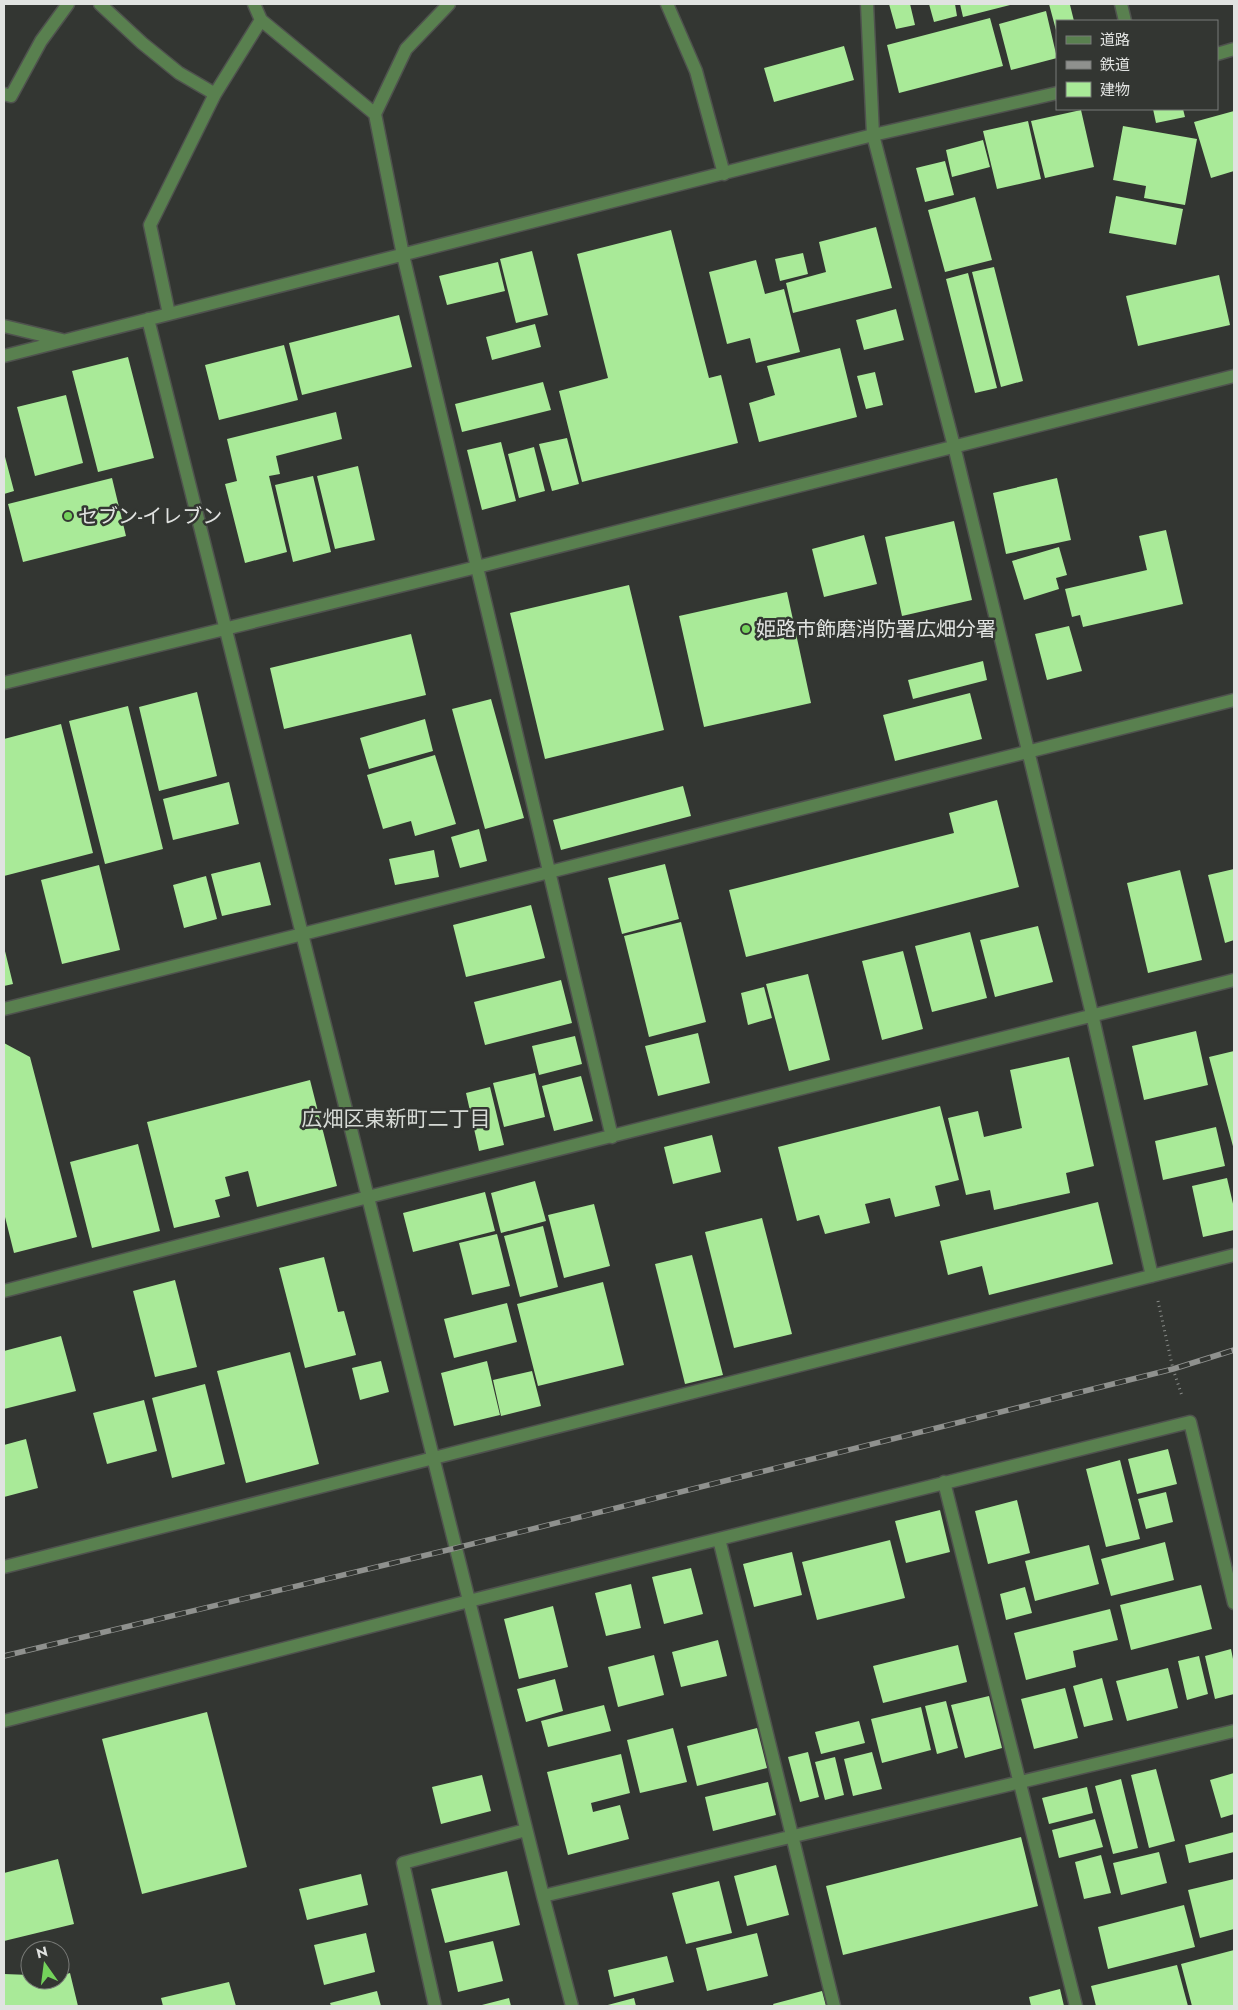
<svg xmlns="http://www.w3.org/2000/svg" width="1238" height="2010" font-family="Jost,'Noto Sans JP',sans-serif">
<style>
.building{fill:#a9ea98}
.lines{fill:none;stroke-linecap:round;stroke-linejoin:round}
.minor-casing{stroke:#4f524e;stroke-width:15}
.path{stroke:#878a87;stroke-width:3;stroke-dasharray:1 4;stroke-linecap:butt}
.minor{stroke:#59804f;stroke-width:12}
.rail-casing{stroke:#8f918e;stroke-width:5.5}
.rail{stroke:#333632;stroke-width:4;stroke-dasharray:11;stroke-linecap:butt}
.poi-dot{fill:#74d25b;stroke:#333632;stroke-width:2}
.labels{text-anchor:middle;stroke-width:5;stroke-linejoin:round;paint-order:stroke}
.poi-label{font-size:20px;fill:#e1e3e1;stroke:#333632;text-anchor:start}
.neighbourhood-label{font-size:21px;fill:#d6dad5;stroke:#333632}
</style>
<rect width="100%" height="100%" fill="#333632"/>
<path class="building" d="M 889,4 L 910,4 L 915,25 L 896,29 Z
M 929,4 L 955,4 L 957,16 L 934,22 Z
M 960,4 L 1014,4 L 963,17 Z
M 1049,4 L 1074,4 L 1070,5 L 1074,21 L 1057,21 L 1056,30 Z
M 1046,11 L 1057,58 L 1011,70 L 999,24 Z
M 990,18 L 1003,66 L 899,93 L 887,45 Z
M 844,46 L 854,80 L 774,102 L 764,68 Z
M 1153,109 L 1183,109 L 1185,117 L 1156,123 Z
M 1081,110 L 1094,167 L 1045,178 L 1031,121 Z
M 1234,111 L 1234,171 L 1211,178 L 1194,122 Z
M 1028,121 L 1041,179 L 997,189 L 983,131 Z
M 1123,126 L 1197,139 L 1185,205 L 1144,198 L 1146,186 L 1113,180 Z
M 983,140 L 990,167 L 952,177 L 946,150 Z
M 945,161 L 954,195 L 925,202 L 916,168 Z
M 1116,196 L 1183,209 L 1176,245 L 1109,233 Z
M 975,197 L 992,260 L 945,272 L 928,210 Z
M 876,227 L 892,288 L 793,313 L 786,283 L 826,272 L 819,242 Z
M 671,230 L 709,378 L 721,375 L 738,443 L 582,482 L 559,391 L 608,378 L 577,254 Z
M 532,251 L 548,315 L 516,323 L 500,259 Z
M 803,253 L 808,274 L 780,281 L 775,259 Z
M 756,260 L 765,294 L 784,289 L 800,352 L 756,363 L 750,338 L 727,344 L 709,272 Z
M 498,262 L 505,291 L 447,305 L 439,276 Z
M 994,267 L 1023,381 L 1001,387 L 972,272 Z
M 968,273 L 997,388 L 975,393 L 946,279 Z
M 1219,275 L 1230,325 L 1138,346 L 1126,296 Z
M 896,309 L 904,340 L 864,350 L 856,320 Z
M 399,315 L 412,367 L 302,395 L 289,343 Z
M 535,324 L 541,347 L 492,360 L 486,337 Z
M 284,345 L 298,400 L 219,420 L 205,365 Z
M 840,348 L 857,417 L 759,442 L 749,403 L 775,395 L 767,366 Z
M 128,357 L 154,458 L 98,472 L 72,371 Z
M 875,372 L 883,405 L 866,409 L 857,376 Z
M 543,382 L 551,410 L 462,432 L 455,404 Z
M 66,395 L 83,463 L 35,476 L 17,407 Z
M 336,412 L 342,439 L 276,456 L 280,474 L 269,476 L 287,552 L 245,563 L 225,484 L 237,481 L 227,439 Z
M 567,438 L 579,484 L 552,491 L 539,444 Z
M 501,442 L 516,501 L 482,510 L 467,450 Z
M 534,447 L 545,491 L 519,498 L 508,454 Z
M 4,453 L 14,491 L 4,494 Z
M 358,466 L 375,540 L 335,549 L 317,476 Z
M 313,476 L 331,552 L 293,562 L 275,485 Z
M 112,478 L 126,536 L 23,562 L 8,504 Z
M 1057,478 L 1071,540 L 1006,554 L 993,493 Z
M 954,521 L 972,600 L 902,616 L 885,537 Z
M 1166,530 L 1183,604 L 1083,627 L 1080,615 L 1072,617 L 1065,589 L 1147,570 L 1139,536 Z
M 864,535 L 877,584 L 824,597 L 812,549 Z
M 1059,547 L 1067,575 L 1056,578 L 1059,589 L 1024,600 L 1012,561 Z
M 629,585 L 664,730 L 545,759 L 510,613 Z
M 787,592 L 811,703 L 704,727 L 679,616 Z
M 1069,626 L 1082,671 L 1047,680 L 1035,634 Z
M 411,634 L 426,695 L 284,729 L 270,668 Z
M 983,661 L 987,680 L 913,699 L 908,680 Z
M 197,692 L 217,776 L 159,791 L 139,707 Z
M 970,693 L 982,739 L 895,761 L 883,715 Z
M 491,699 L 524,818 L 485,829 L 452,709 Z
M 128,706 L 163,849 L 105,864 L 69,721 Z
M 425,719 L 433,751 L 369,769 L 360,738 Z
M 61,724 L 93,853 L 4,876 L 4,739 Z
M 435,755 L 456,824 L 415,836 L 411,821 L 383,829 L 367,775 Z
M 229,782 L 239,824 L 173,840 L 163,799 Z
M 683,786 L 691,816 L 561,850 L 553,820 Z
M 997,800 L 1019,887 L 746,957 L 729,890 L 954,833 L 949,813 Z
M 479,829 L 487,861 L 460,868 L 451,837 Z
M 434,850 L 439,877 L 395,885 L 389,859 Z
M 260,862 L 271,905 L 222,916 L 211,874 Z
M 665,864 L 679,919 L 622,934 L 608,878 Z
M 99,865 L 120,950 L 62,964 L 41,880 Z
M 1234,869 L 1234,940 L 1225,943 L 1208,875 Z
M 1180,870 L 1202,960 L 1148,973 L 1127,883 Z
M 206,876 L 217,919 L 184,928 L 173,885 Z
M 531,905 L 545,958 L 466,977 L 453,925 Z
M 681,922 L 706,1022 L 649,1037 L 624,936 Z
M 1038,926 L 1053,982 L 995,997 L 980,940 Z
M 970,932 L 987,998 L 932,1012 L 915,946 Z
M 4,947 L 13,984 L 4,986 Z
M 903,951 L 923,1029 L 882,1040 L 862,961 Z
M 808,974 L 830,1060 L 789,1071 L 766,984 Z
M 561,980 L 572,1023 L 485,1045 L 474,1002 Z
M 764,987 L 772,1018 L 748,1025 L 741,993 Z
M 1196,1031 L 1208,1085 L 1144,1100 L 1132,1046 Z
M 698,1033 L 710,1083 L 658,1096 L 645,1046 Z
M 575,1036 L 582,1064 L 539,1075 L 532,1046 Z
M 4,1043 L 30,1057 L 77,1237 L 14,1253 L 4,1213 Z
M 1234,1051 L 1234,1150 L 1209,1057 Z
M 1069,1057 L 1094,1166 L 1066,1173 L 1070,1193 L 994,1210 L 990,1190 L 966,1195 L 948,1118 L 978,1111 L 984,1137 L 1022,1128 L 1010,1070 Z
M 535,1073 L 545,1117 L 504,1127 L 493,1083 Z
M 581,1076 L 593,1121 L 554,1131 L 542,1086 Z
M 310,1080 L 337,1186 L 257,1207 L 248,1171 L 225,1177 L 230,1196 L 215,1200 L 220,1217 L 174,1228 L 147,1122 Z
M 490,1087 L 504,1145 L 479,1151 L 466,1093 Z
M 940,1106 L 959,1180 L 935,1186 L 940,1206 L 895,1217 L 890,1198 L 865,1204 L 870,1223 L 825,1234 L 819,1215 L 797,1221 L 778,1147 Z
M 1216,1127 L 1225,1166 L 1163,1180 L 1155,1141 Z
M 712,1135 L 721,1172 L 673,1184 L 664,1147 Z
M 138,1144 L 160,1231 L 92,1248 L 70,1162 Z
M 1227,1178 L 1234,1208 L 1234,1230 L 1203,1237 L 1192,1186 Z
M 535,1181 L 546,1221 L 501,1233 L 491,1193 Z
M 485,1192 L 495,1231 L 413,1252 L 403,1213 Z
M 1098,1202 L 1113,1264 L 989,1295 L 982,1266 L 948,1275 L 940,1241 Z
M 594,1204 L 610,1266 L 564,1278 L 548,1215 Z
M 762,1218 L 792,1334 L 734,1348 L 705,1232 Z
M 543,1226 L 558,1287 L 520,1297 L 504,1236 Z
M 497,1234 L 510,1286 L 472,1295 L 459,1243 Z
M 692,1255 L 723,1375 L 685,1384 L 655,1264 Z
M 324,1257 L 338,1312 L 344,1311 L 356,1355 L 305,1368 L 279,1268 Z
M 175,1280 L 197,1367 L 155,1377 L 133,1291 Z
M 603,1282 L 624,1365 L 538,1386 L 517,1304 Z
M 507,1303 L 517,1342 L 454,1358 L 444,1319 Z
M 61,1336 L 76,1391 L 4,1409 L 4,1351 Z
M 290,1352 L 319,1464 L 246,1483 L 217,1371 Z
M 381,1361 L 389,1392 L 360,1400 L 352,1368 Z
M 487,1361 L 500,1415 L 454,1426 L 441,1373 Z
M 532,1371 L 541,1406 L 501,1416 L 493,1380 Z
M 205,1384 L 225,1464 L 172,1478 L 152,1398 Z
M 144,1400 L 157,1451 L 107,1464 L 93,1413 Z
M 26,1439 L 38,1488 L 4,1497 L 4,1445 Z
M 1168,1449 L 1177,1484 L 1137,1494 L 1128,1459 Z
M 1120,1460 L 1140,1539 L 1106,1547 L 1086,1469 Z
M 1166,1492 L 1173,1522 L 1146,1529 L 1138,1499 Z
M 1017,1500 L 1030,1553 L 988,1564 L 975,1511 Z
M 940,1510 L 950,1552 L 906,1563 L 895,1521 Z
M 890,1540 L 905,1598 L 817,1620 L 802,1562 Z
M 1165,1542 L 1174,1580 L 1111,1596 L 1101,1559 Z
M 1089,1545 L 1099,1584 L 1035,1601 L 1025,1561 Z
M 792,1552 L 802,1595 L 754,1607 L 743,1564 Z
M 691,1568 L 703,1614 L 664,1624 L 652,1577 Z
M 631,1584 L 641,1628 L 606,1636 L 595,1593 Z
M 1201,1585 L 1212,1629 L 1131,1650 L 1120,1605 Z
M 1025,1587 L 1032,1613 L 1006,1620 L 1000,1594 Z
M 553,1606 L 568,1667 L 519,1679 L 504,1619 Z
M 1110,1609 L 1118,1640 L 1073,1651 L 1076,1667 L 1026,1680 L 1014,1633 Z
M 718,1640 L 727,1676 L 681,1687 L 672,1652 Z
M 958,1645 L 967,1682 L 883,1703 L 873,1666 Z
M 1231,1649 L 1234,1664 L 1234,1694 L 1215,1699 L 1205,1656 Z
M 654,1655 L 664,1695 L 618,1707 L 608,1667 Z
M 1199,1656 L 1208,1694 L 1187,1700 L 1178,1661 Z
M 1168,1668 L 1178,1708 L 1127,1721 L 1116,1681 Z
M 1102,1678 L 1113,1720 L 1084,1727 L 1073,1686 Z
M 555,1679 L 563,1711 L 526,1722 L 517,1689 Z
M 1065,1688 L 1078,1738 L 1034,1749 L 1021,1699 Z
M 989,1696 L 1002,1748 L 965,1758 L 951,1705 Z
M 946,1701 L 958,1748 L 937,1754 L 925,1706 Z
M 604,1705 L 611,1731 L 548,1747 L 541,1721 Z
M 921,1707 L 931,1750 L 882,1763 L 871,1719 Z
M 207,1712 L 247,1867 L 142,1894 L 102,1739 Z
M 859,1721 L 865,1743 L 821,1754 L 815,1732 Z
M 673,1728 L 687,1782 L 640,1793 L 627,1740 Z
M 757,1728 L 767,1768 L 697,1786 L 687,1746 Z
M 808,1752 L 819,1797 L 800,1802 L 788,1757 Z
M 872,1752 L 882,1789 L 853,1796 L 844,1759 Z
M 621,1754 L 630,1793 L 591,1803 L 593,1812 L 620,1805 L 629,1839 L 568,1855 L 547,1772 Z
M 835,1757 L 844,1795 L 825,1800 L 815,1762 Z
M 1156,1769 L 1175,1841 L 1149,1848 L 1131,1775 Z
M 1234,1773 L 1234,1814 L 1221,1818 L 1210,1780 Z
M 482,1775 L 491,1811 L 441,1824 L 432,1787 Z
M 1121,1779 L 1138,1848 L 1113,1854 L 1095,1786 Z
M 768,1782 L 776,1815 L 713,1831 L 705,1797 Z
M 1087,1787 L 1093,1813 L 1049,1824 L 1042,1798 Z
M 1095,1819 L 1103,1847 L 1059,1858 L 1052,1830 Z
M 1234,1832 L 1234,1852 L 1189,1863 L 1185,1845 Z
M 1021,1837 L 1038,1906 L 843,1955 L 826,1886 Z
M 1159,1852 L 1167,1883 L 1121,1895 L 1113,1863 Z
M 1101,1855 L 1111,1893 L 1084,1899 L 1075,1862 Z
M 58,1859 L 74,1924 L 4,1941 L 4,1873 Z
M 776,1865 L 789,1915 L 747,1926 L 734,1876 Z
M 507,1871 L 520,1925 L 445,1943 L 431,1889 Z
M 361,1874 L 368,1905 L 307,1920 L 299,1889 Z
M 1234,1879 L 1234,1929 L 1200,1938 L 1188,1890 Z
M 719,1881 L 732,1933 L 686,1944 L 672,1893 Z
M 1184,1905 L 1195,1947 L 1108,1969 L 1098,1927 Z
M 366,1933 L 375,1972 L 324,1985 L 314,1945 Z
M 757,1933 L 768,1976 L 707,1991 L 696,1948 Z
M 493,1941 L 503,1981 L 458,1992 L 449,1951 Z
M 1234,1950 L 1234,2006 L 1192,2006 L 1181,1964 Z
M 667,1956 L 674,1982 L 614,1997 L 608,1970 Z
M 1177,1965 L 1188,2006 L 1096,2006 L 1091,1986 Z
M 70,1973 L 78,2006 L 4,2006 L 4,1974 L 30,1975 L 30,1980 L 60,1980 L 60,1976 Z
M 229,1982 L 236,2006 L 163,2006 L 161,1998 Z
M 1060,1989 L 1064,2006 L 1031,2006 L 1029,1997 Z
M 377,1991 L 381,2006 L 331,2006 L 330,2003 Z
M 822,1991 L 826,2006 L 774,2006 L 773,2004 Z
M 509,1998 L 511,2006 L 478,2006 Z
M 634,1998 L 636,2006 L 604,2006 Z"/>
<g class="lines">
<defs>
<path id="minor" d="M 100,4 L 142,43 L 179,73 L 215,94
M 254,4 L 261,20 L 375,114
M 449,4 L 406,49 L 375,114 L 403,255 L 612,1137
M 667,4 L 696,71 L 724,174
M 867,4 L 873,135 L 954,446 L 1092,1014 L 1152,1276
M 1121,4 L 1125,21
M 1217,54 L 1234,49
M 4,94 L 11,96 L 41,41 L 68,4
M 169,314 L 150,225 L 215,94 L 261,20
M 148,319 L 543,1896 L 572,2006
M 4,326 L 62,340
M 4,356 L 873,135 L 1057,93
M 4,683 L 477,567 L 1234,376
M 4,1009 L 1234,700
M 4,1291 L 368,1197 L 1234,980
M 944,1482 L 1076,2006
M 719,1539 L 834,2006
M 4,1567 L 1234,1255
M 4,1721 L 469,1601 L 1190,1422 L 1234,1603
M 543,1896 L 1234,1731
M 435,2006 L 403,1863 L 526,1830"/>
</defs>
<use href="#minor" class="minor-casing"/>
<path class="path" d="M 1158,1301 L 1173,1369 L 1182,1396"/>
<use href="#minor" class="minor"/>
<defs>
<path id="rail" d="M 4,1656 L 456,1548 L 1173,1369 L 1234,1350"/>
</defs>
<use href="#rail" class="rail-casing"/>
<use href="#rail" class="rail"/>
</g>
<g class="poi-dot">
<circle cx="68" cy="516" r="5"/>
<circle cx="746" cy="629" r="5"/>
</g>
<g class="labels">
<g class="poi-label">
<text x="78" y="523">セブン-イレブン</text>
<text x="756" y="636">姫路市飾磨消防署広畑分署</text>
</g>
<g class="neighbourhood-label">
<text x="396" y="1126">広畑区東新町二丁目</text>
</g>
</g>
<rect width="1238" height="2010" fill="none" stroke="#e1e3e1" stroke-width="10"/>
<rect x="1056" y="20" width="162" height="90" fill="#333632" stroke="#797b78"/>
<rect x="1066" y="36" width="25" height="8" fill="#59804f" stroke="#797b78"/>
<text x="1100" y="45" font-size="15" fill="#e1e3e1">道路</text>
<rect x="1066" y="61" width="25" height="8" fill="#8f918e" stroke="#797b78"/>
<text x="1100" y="70" font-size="15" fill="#e1e3e1">鉄道</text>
<rect x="1066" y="82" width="25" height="15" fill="#a9ea98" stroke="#797b78"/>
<text x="1100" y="95" font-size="15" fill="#e1e3e1">建物</text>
<g transform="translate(45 1965) rotate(346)"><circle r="24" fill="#333632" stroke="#797b78"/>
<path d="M0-4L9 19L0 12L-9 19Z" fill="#74d25b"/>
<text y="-8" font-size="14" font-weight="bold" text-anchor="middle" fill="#e1e3e1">N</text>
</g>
</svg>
